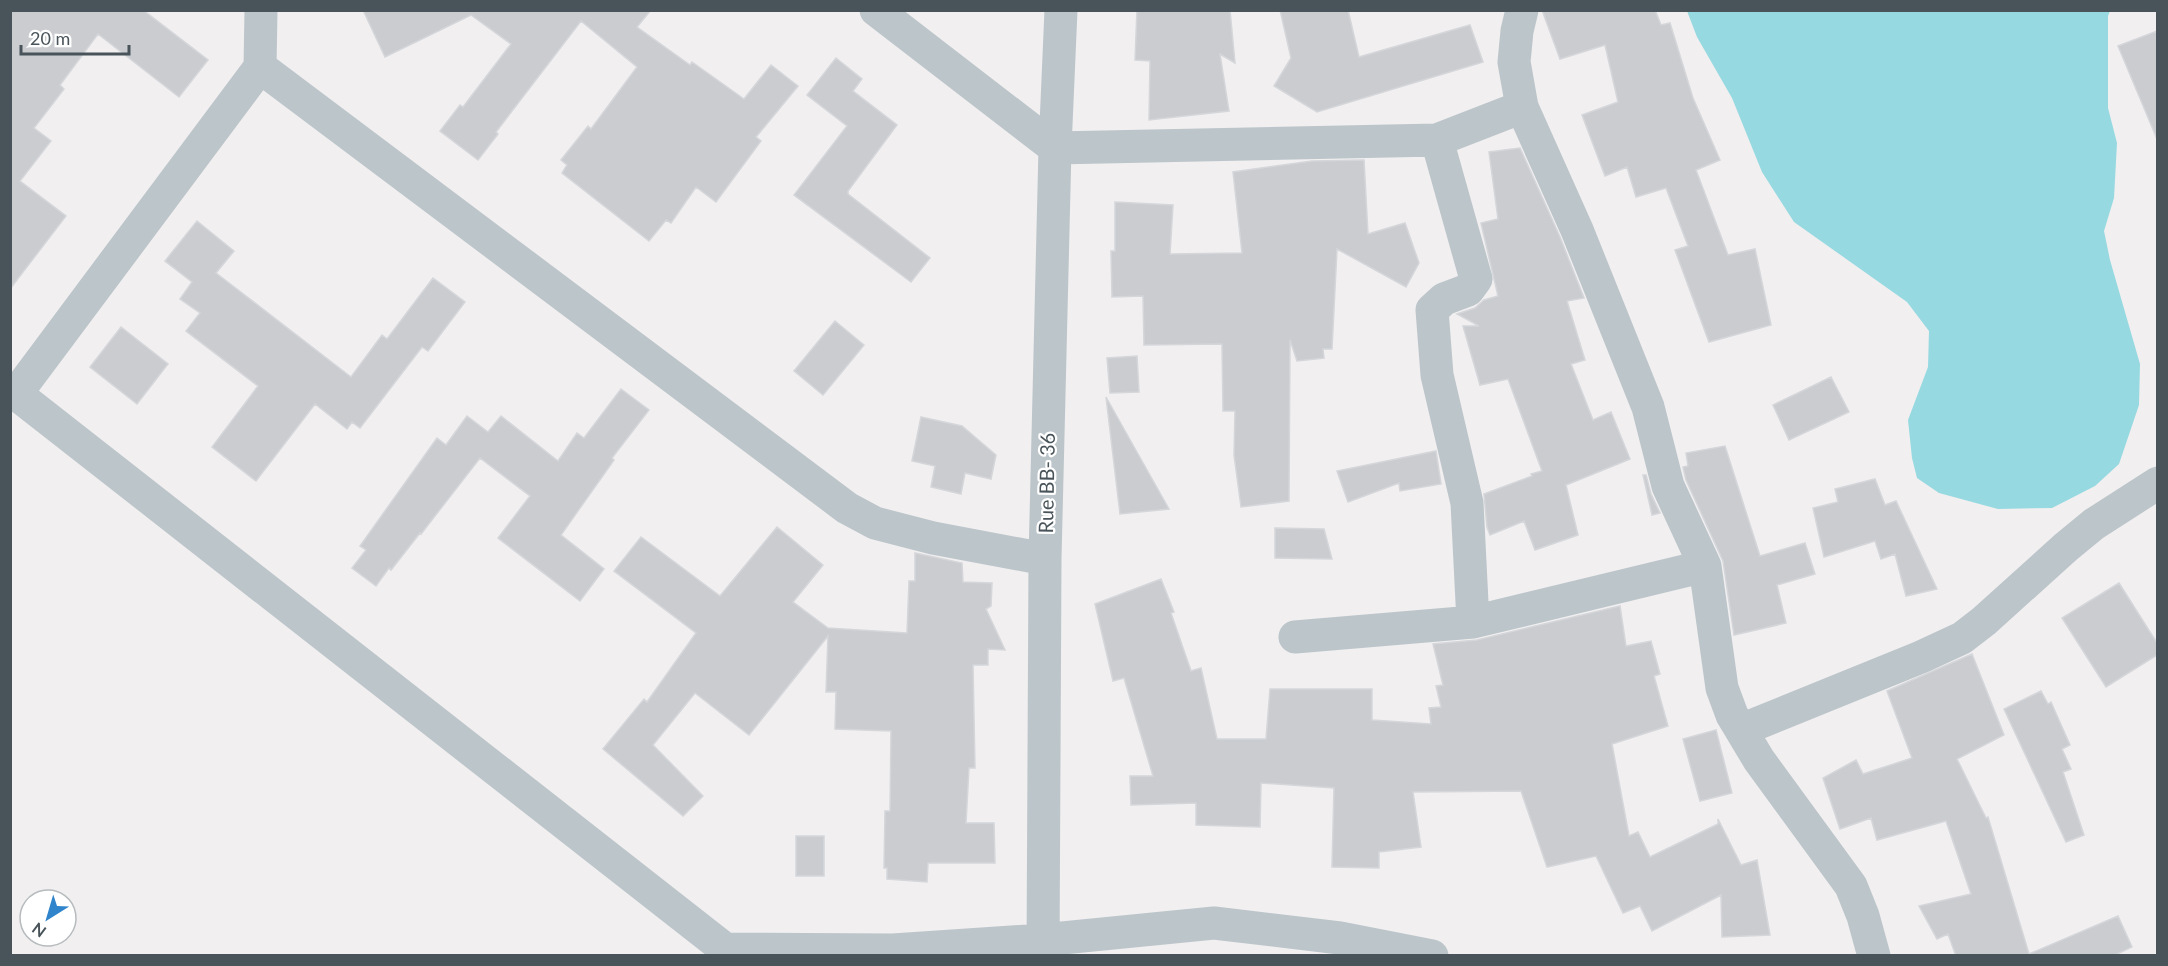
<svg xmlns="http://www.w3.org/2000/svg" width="2168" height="966" font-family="Lato,sans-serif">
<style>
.water{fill:#96d9e1}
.building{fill:#caccd0;stroke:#d4d6da;stroke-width:1.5}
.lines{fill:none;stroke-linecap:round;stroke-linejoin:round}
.street{stroke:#bcc5ca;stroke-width:33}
.labels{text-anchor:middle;stroke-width:4.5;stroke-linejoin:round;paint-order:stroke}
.street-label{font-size:20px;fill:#49545a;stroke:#fff}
</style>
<rect width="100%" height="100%" fill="#f1eff0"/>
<path class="water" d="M 1687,11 L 2110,11 L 2108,16 L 2108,108 L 2117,143 L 2114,198 L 2104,231 L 2110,260 L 2140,364 L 2139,405 L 2119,464 L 2095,486 L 2052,508 L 1998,509 L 1939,493 L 1917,478 L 1912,458 L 1908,420 L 1928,367 L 1929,331 L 1907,302 L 1794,222 L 1762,172 L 1732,98 L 1697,37 Z"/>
<path class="building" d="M 10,10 L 143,10 L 208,60 L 179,97 L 98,34 L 60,85 L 64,89 L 34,128 L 51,141 L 20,181 L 66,216 L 10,289 Z
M 363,10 L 651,10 L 637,27 L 690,65 L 692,62 L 744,99 L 771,65 L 798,86 L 756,137 L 761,141 L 716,202 L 696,187 L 671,223 L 666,220 L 649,241 L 562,173 L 567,165 L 561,160 L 588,126 L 591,129 L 637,67 L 581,21 L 496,132 L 498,134 L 478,160 L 440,131 L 460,105 L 463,107 L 511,44 L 471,15 L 385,57 Z
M 1137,10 L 1230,10 L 1235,63 L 1220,54 L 1229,111 L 1149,120 L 1150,61 L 1135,60 Z
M 1280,10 L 1348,10 L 1359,57 L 1470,25 L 1483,62 L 1317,112 L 1274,86 L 1291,58 Z
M 1542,10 L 1655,10 L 1661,25 L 1670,23 L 1693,98 L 1720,160 L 1696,170 L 1728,255 L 1755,249 L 1771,325 L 1709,342 L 1675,250 L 1688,246 L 1666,188 L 1636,197 L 1627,167 L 1605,176 L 1582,115 L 1618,102 L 1605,45 L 1560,59 Z
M 2157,31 L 2157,139 L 2118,46 Z
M 836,58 L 862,79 L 853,91 L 897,125 L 848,191 L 848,194 L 930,258 L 911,282 L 794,195 L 847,126 L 807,95 Z
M 1520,148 L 1560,237 L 1584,298 L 1567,301 L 1585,360 L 1571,364 L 1593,420 L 1611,412 L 1630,459 L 1566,485 L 1578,535 L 1535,550 L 1524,521 L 1490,535 L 1487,527 L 1484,494 L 1532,476 L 1531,474 L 1542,471 L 1508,379 L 1480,385 L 1463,326 L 1479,326 L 1457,314 L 1475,308 L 1484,300 L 1498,296 L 1481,223 L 1498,219 L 1489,152 Z
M 1364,160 L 1368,234 L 1405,223 L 1419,263 L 1406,287 L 1337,249 L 1332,349 L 1323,349 L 1324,358 L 1297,361 L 1290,340 L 1289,501 L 1241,507 L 1234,455 L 1235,411 L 1223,411 L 1222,344 L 1144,345 L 1143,296 L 1112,297 L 1111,251 L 1115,251 L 1115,202 L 1173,205 L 1170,254 L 1242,253 L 1233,172 L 1312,161 Z
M 197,221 L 234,251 L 216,273 L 351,377 L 382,335 L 387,339 L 433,278 L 465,302 L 428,351 L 422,347 L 360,428 L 352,422 L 347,429 L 315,404 L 256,481 L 212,447 L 258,386 L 186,331 L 200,313 L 180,299 L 192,282 L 165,261 Z
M 835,321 L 864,345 L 823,395 L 794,371 Z
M 121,327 L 168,364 L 137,404 L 90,367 Z
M 1137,356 L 1139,392 L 1110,393 L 1107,358 Z
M 1831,377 L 1849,412 L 1789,440 L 1773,405 Z
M 621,389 L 649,410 L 612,458 L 614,460 L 561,535 L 604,569 L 580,601 L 498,538 L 530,496 L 480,458 L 421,534 L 420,533 L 391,570 L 389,568 L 376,586 L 352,568 L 366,550 L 360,546 L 437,438 L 446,445 L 467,416 L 488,432 L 501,416 L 558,461 L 577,433 L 584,438 Z
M 1106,397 L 1169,509 L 1120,514 Z
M 921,417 L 962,426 L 996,455 L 991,479 L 965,473 L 961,494 L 931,487 L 935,466 L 912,461 Z
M 1725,446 L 1760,556 L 1805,543 L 1815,574 L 1777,585 L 1786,623 L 1734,635 L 1723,561 L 1686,480 L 1683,467 L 1688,466 L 1686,453 Z
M 1436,451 L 1441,484 L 1400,491 L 1399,483 L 1348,502 L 1337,471 Z
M 1643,475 L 1646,475 L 1651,494 L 1660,513 L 1652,515 Z
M 1875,479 L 1885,505 L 1896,501 L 1937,589 L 1906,596 L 1895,554 L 1881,559 L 1875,541 L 1824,557 L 1813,508 L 1838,502 L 1835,489 Z
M 777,527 L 823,565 L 793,602 L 828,628 L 907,633 L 909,581 L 915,581 L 915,553 L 962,563 L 963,582 L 992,583 L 991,606 L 986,609 L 1005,650 L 988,649 L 988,665 L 973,665 L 975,768 L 969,768 L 966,823 L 994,823 L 995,863 L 928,863 L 927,882 L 887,879 L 887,868 L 884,868 L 885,811 L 890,811 L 891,731 L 835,729 L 836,692 L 826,692 L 828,636 L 749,735 L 695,693 L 653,745 L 703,796 L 683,816 L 603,749 L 644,699 L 647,702 L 696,633 L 614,571 L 641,537 L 720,596 Z
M 1275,528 L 1324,529 L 1332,559 L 1275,558 Z
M 1161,579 L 1174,612 L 1171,613 L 1191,671 L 1201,668 L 1217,739 L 1266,739 L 1270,689 L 1372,689 L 1372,720 L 1431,724 L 1429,708 L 1441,707 L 1436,686 L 1443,685 L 1433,644 L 1477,640 L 1620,606 L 1626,646 L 1651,641 L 1660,674 L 1654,676 L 1668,726 L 1612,744 L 1629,836 L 1638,832 L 1650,857 L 1718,824 L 1718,819 L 1741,865 L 1757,860 L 1770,935 L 1722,937 L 1721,895 L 1652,931 L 1640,906 L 1623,913 L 1596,856 L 1547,867 L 1521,791 L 1413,792 L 1421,847 L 1379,852 L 1379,868 L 1332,867 L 1334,788 L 1261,783 L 1260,827 L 1196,825 L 1196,803 L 1131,805 L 1130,776 L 1153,776 L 1124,678 L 1113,681 L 1095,604 Z
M 2119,583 L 2157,643 L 2157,655 L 2106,687 L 2062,618 Z
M 1972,654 L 2004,735 L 1957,759 L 1986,818 L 1988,817 L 2029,954 L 2118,916 L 2132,947 L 2113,956 L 1956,956 L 1948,934 L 1937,939 L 1919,906 L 1971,894 L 1946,821 L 1877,840 L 1871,818 L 1840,829 L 1823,778 L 1856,760 L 1863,774 L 1912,758 L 1887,691 Z
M 2041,691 L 2048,704 L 2051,702 L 2070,745 L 2062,749 L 2071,769 L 2063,772 L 2084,835 L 2066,842 L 2004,709 Z
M 1716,730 L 1732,793 L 1700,801 L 1683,739 Z
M 796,836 L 824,836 L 824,876 L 796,876 Z"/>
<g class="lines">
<path class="street" d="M 261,10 L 260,67 L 847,508 L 875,523 L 933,538 L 1045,559
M 876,10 L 1055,148 L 1437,140
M 1522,10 L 1517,31 L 1514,62 L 1522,107 L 1577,230 L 1648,407 L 1668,486 L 1705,566 L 1722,688 L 1732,715 L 1759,760 L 1851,886 L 1863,916 L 1874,956
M 1522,107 L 1437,140 L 1476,279 L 1468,290 L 1444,299 L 1432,310 L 1437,375 L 1467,503 L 1473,622 L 1705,566
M 10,389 L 725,949 L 893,950 L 1042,940 L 1214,923 L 1340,938 L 1432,956
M 16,394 L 260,67
M 1295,637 L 1473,622
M 1741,730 L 1921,657 L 1962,638 L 1984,621 L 2066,547 L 2094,524 L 2158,483
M 1043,956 L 1045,559 L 1055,148 L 1061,10"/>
</g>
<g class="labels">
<g class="street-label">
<text transform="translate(1047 483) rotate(-89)" y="7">Rue BB- 36</text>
</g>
</g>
<rect width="2168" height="966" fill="none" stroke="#49545a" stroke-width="24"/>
<g transform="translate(48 918) rotate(217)"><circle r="28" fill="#ffffff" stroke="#b6bbbd" stroke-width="1.5"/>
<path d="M0-4.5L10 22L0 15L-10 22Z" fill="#3084cb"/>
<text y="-9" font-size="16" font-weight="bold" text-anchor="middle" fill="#49545a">N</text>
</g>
<path d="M21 45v9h108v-9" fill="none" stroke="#49545a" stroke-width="3"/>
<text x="30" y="45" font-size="18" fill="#49545a" stroke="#ffffff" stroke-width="4.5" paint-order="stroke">20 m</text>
</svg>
